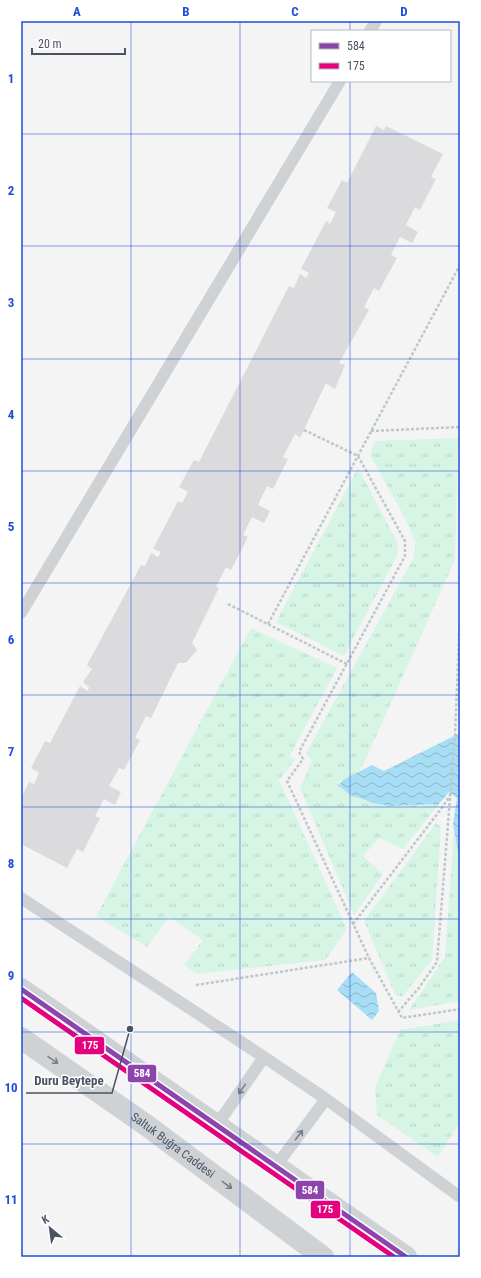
<svg xmlns="http://www.w3.org/2000/svg" width="481" height="1278" font-family="'Roboto Condensed',sans-serif">
<style>
.grass{fill:url(#grass-tufts)}
.water{fill:url(#water-waves)}
.building{fill:#dbdbde}
.lines{fill:none;stroke-linecap:round;stroke-linejoin:round}
.path{stroke:#bcc9c6;stroke-width:2.5;stroke-dasharray:3 2;stroke-linecap:butt}
.service{stroke:#cfd2d5;stroke-width:12}
.minor{stroke:#cfd2d5;stroke-width:22}
.bus-1-casing{stroke:#fff;stroke-width:8}
.bus-2-casing{stroke:#fff;stroke-width:8}
.bus-1{stroke:#8e44ad;stroke-width:5}
.bus-2{stroke:#e5007d;stroke-width:5}
.oneway{stroke:#777f8b}
.grid{fill:none;stroke:#1d4ed8;stroke-width:1;stroke-opacity:0.55}
.labels{text-anchor:middle;stroke-width:3;stroke-linejoin:round;paint-order:stroke}
.street-label{font-size:12px;fill:#485363;stroke:#fff}
.leader{fill:none;stroke:#485363;stroke-width:1.5}
.callout-dot{fill:#485363;stroke:#fff;stroke-width:1.5}
.callout-label{font-size:13px;text-anchor:middle;font-weight:bold;fill:#485363;stroke:#fff;stroke-width:3;stroke-linejoin:round;paint-order:stroke}
.line-badge{stroke:#fff;stroke-width:1.5}
.badge-label{font-size:11px;text-anchor:middle;font-weight:bold;fill:#fff}
.neatline{fill:none;stroke:#1d4ed8;stroke-width:1.5}
.grid-label{font-size:13px;text-anchor:middle;font-weight:bold;fill:#1d4ed8}
</style>
<defs>
<pattern id="grass-tufts" width="24" height="20" patternUnits="userSpaceOnUse"><rect width="24" height="20" fill="#d7f5e5"/><path d="M3 7l-1-3M5 7V3M7 7l1-3M15 17l-1-3M17 17v-4M19 17l1-3" fill="none" stroke="#bad4c7"/></pattern>
<pattern id="water-waves" width="16" height="10" patternUnits="userSpaceOnUse"><rect width="16" height="10" fill="#a8def5"/><path d="M0 5q4-4 8 0t8 0" fill="none" stroke="#8bb7ca"/></pattern>
</defs>
<rect width="100%" height="100%" fill="#f4f4f4"/>
<path class="grass" d="M 458,438 L 455,560 L 364,763 L 358,772 L 343,780 L 395,806 L 439,804 L 403,849 L 379,838 L 363,856 L 383,874 L 354,915 L 300,788 L 312,761 L 306,753 L 413,559 L 416,543 L 405,518 L 370,455 L 375,441 Z
M 358,468 L 398,543 L 397,556 L 344,656 L 276,622 Z
M 251,628 L 337,668 L 289,757 L 296,759 L 279,780 L 347,929 L 325,960 L 197,974 L 184,965 L 203,940 L 169,917 L 147,947 L 96,916 Z
M 436,823 L 441,827 L 432,960 L 402,997 L 395,994 L 364,921 Z
M 454,830 L 460,863 L 460,1001 L 409,1010 L 445,957 Z
M 460,1020 L 460,1122 L 438,1157 L 377,1115 L 375,1087 L 400,1030 Z"/>
<path class="water" d="M 460,733 L 460,863 L 453,824 L 457,798 L 449,792 L 439,804 L 389,806 L 373,803 L 349,794 L 339,786 L 343,780 L 372,765 L 384,771 Z
M 352,972 L 376,993 L 379,1011 L 372,1020 L 337,990 Z"/>
<path class="building" d="M 376,126 L 384,130 L 386,126 L 443,154 L 431,177 L 436,179 L 420,210 L 415,207 L 406,225 L 418,232 L 412,243 L 400,237 L 391,255 L 397,258 L 379,291 L 374,288 L 364,307 L 369,310 L 339,363 L 345,365 L 335,389 L 326,383 L 300,438 L 295,434 L 283,457 L 288,459 L 273,489 L 267,486 L 258,505 L 270,511 L 264,523 L 252,517 L 243,535 L 248,537 L 231,570 L 226,567 L 216,587 L 219,588 L 192,643 L 197,650 L 186,663 L 178,663 L 151,718 L 146,716 L 135,738 L 140,740 L 124,770 L 119,768 L 109,786 L 121,792 L 115,805 L 104,799 L 95,816 L 100,818 L 83,852 L 77,849 L 67,868 L 21,844 L 21,798 L 29,782 L 34,784 L 39,773 L 31,768 L 45,741 L 50,743 L 80,686 L 88,691 L 89,687 L 83,682 L 92,669 L 87,665 L 141,565 L 145,566 L 151,553 L 158,557 L 161,552 L 153,549 L 178,501 L 182,503 L 188,492 L 179,487 L 194,460 L 199,462 L 289,286 L 294,288 L 300,274 L 306,278 L 309,273 L 301,269 L 326,221 L 330,224 L 336,212 L 327,208 L 342,180 L 347,183 Z"/>
<g class="lines">
<path class="path" d="M 21,22 L 22,21
M 304,430 L 358,456 L 405,541 L 405,556 L 299,752 L 303,759 L 287,781 L 369,958
M 371,431 L 460,427
M 228,604 L 347,664
M 268,624 L 460,265
M 353,924 L 441,809 L 451,794
M 196,985 L 369,958 L 402,1018 L 460,1009
M 398,1012 L 418,989 L 437,962 L 455,735 L 460,617"/>
<path class="service" d="M 370,31 L 376,21
M 21,613 L 340,81
M 21,898 L 264,1057 L 326,1099 L 460,1197
M 217,1125 L 264,1057
M 276,1166 L 326,1099"/>
<g class="minor">
<path d="M 21,989 L 406,1257"/>
<path id="s1" d="M 21,1038 L 146,1125 L 323,1257"/>
</g>
<defs>
<path id="bus-1" d="M 21,989 L 406,1257"/>
<path id="bus-2" d="M 21,998 L 394,1257"/>
</defs>
<use href="#bus-1" class="bus-1-casing"/>
<use href="#bus-2" class="bus-2-casing"/>
<use href="#bus-1" class="bus-1"/>
<use href="#bus-2" class="bus-2"/>
</g>
<defs><path id="oneway-shaft" d="M-6 0H5M1.5-3L5.5 0L1.5 3" fill="none" stroke-width="1.6" stroke-linecap="round" stroke-linejoin="round"/></defs>
<g class="oneway">
<use href="#oneway-shaft" transform="translate(53 1060) rotate(35)"/>
<use href="#oneway-shaft" transform="translate(242 1089) rotate(125)"/>
<use href="#oneway-shaft" transform="translate(299 1135) rotate(-53)"/>
<use href="#oneway-shaft" transform="translate(227 1185) rotate(37)"/>
</g>
<path class="grid" d="M 131,21 L 131,1257M 240,21 L 240,1257M 350,21 L 350,31M 350,81 L 350,1257M 21,134 L 460,134M 21,246 L 460,246M 21,359 L 460,359M 21,471 L 460,471M 21,583 L 460,583M 21,695 L 460,695M 21,807 L 460,807M 21,919 L 460,919M 21,1032 L 460,1032M 21,1144 L 460,1144"/>
<g class="labels">
<g class="street-label">
<text dy="4" stroke="none"><textPath href="#s1" startOffset="186">Saltuk Buğra Caddesi</textPath></text>
</g>
</g>
<path class="leader" d="M130 1029L112 1093H26"/>
<circle class="callout-dot" cx="130" cy="1029" r="4"/>
<g class="callout-label">
<text x="69" y="1085">Duru Beytepe</text>
</g>
<g class="line-badge">
<rect x="74" y="1036" width="31" height="19" rx="4" fill="#e5007d"/>
<rect x="127" y="1064" width="30" height="19" rx="4" fill="#8e44ad"/>
<rect x="295" y="1180" width="30" height="20" rx="4" fill="#8e44ad"/>
<rect x="310" y="1200" width="31" height="19" rx="4" fill="#e5007d"/>
</g>
<g class="badge-label">
<text x="90" y="1049">175</text>
<text x="142" y="1077">584</text>
<text x="310" y="1194">584</text>
<text x="325" y="1213">175</text>
</g>
<rect width="481" height="1278" fill="none" stroke="#ffffff" stroke-width="44"/>
<rect x="311" y="30" width="140" height="52" fill="#ffffff" stroke="#b6bac1"/>
<rect x="319" y="43" width="20" height="6" fill="#8e44ad" stroke="#b6bac1"/>
<text x="347" y="50" font-size="12" fill="#485363">584</text>
<rect x="319" y="63" width="20" height="6" fill="#e5007d" stroke="#b6bac1"/>
<text x="347" y="70" font-size="12" fill="#485363">175</text>
<g transform="translate(50 1228) rotate(331)" stroke="#ffffff" stroke-width="3" paint-order="stroke">
<path d="M0-3L7 15L0 10L-7 15Z" fill="#485363"/>
<text y="-6" font-size="11" font-weight="bold" text-anchor="middle" fill="#485363">K</text>
</g>
<path d="M32 48v6h93v-6" fill="none" stroke="#485363" stroke-width="2"/>
<text x="38" y="48" font-size="12" fill="#485363" stroke="#ffffff" stroke-width="3" paint-order="stroke">20 m</text>
<rect x="22" y="22" width="437" height="1234" class="neatline"/>
<g class="grid-label">
<text x="77" y="16">A</text>
<text x="186" y="16">B</text>
<text x="295" y="16">C</text>
<text x="404" y="16">D</text>
<text x="11" y="83">1</text>
<text x="11" y="195">2</text>
<text x="11" y="307">3</text>
<text x="11" y="419">4</text>
<text x="11" y="531">5</text>
<text x="11" y="644">6</text>
<text x="11" y="756">7</text>
<text x="11" y="868">8</text>
<text x="11" y="980">9</text>
<text x="11" y="1092">10</text>
<text x="11" y="1204">11</text>
</g>
</svg>
